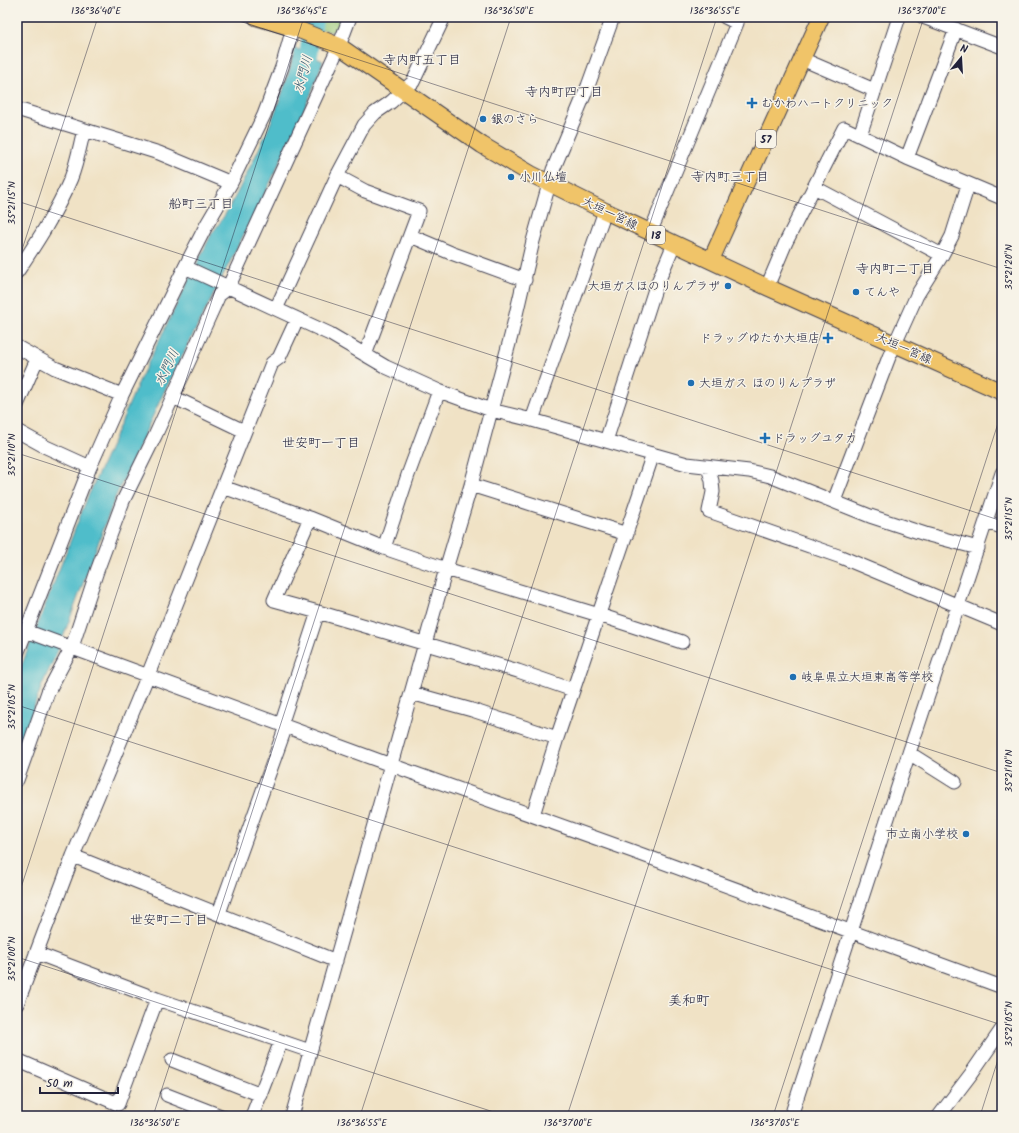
<svg xmlns="http://www.w3.org/2000/svg" width="1019" height="1133" font-family="Kalam,'Klee One',sans-serif">
<style>
.green{fill:#99c776;stroke:#5e7458}
.water{fill:#50bdca;stroke:#397082}
.lines{fill:none;stroke-linecap:round;stroke-linejoin:round}
.river{stroke:#50bdca;stroke-width:19}
.minor-casing{stroke:#413f50;stroke-width:15}
.major-casing{stroke:#413f50;stroke-width:18}
.minor{stroke:#fff;stroke-width:13}
.major{stroke:#f0c469;stroke-width:16}
.ticks{fill:none;stroke:#22223b;stroke-width:1;stroke-opacity:0.45}
.poi-dot{fill:#1f6fb2;stroke:#f7f3e8;stroke-width:1.5}
.labels{text-anchor:middle;stroke-width:3;stroke-linejoin:round;paint-order:stroke}
.shield{fill:#f7f3e8;stroke:#62616f;stroke-width:1}
.shield-label{font-size:11px;font-weight:bold;fill:#22223b}
.poi-label{font-size:12px;fill:#22223b;stroke:#f7f3e8;text-anchor:start}
.street-label{font-size:12px;fill:#22223b;stroke:#f7f3e8}
.neighbourhood-label{font-size:13px;fill:#22223b;stroke:#f7f3e8}
.water-label{font-size:13px;font-style:italic;fill:#32586d;stroke:#f7f3e8}
.quarter-label{font-size:14px;fill:#22223b;stroke:#f7f3e8}
.neatline{fill:none;stroke:#22223b;stroke-width:1.5}
.ticks-label{font-size:10px;text-anchor:middle;fill:#22223b}
</style>
<rect width="100%" height="100%" fill="#f7f3e8"/>
<filter id="ink" filterUnits="userSpaceOnUse"><feTurbulence type="fractalNoise" baseFrequency=".025" numOctaves="2"/><feDisplacementMap in="SourceGraphic" scale="8" xChannelSelector="R" yChannelSelector="G"/><feConvolveMatrix kernelMatrix="1 2 1 2 8 2 1 2 1" color-interpolation-filters="sRGB"/></filter>
<filter id="wash" filterUnits="userSpaceOnUse"><feTurbulence type="fractalNoise" baseFrequency=".012" numOctaves="4" result="noise"/><feDisplacementMap in="SourceGraphic" scale="16" xChannelSelector="R" yChannelSelector="G"/><feGaussianBlur stdDeviation="0.9" result="paint"/><feColorMatrix in="noise" values="0 0 0 0 0 0 0 0 0 0 0 0 0 0 0 0 0 1.4 0 .05"/><feComposite in="paint" operator="in"/></filter>
<g filter="url(#wash)">
<rect width="100%" height="100%" fill="#f0e2c5"/>
<path class="green" d="M 293,17 L 344,17 L 339,30 L 329,32 Z"/>
<path class="water" d="M 295,48 L 323,61 L 311,94 L 272,179 L 164,392 L 115,498 L 59,648 L 42,685 L 17,754 L 17,677 L 86,501 L 115,436 L 140,379 L 212,233 C 225,217 234,199 243,181 C 265,138 285,95 295,48 Z"/>
<g class="lines">
<path class="river" d="M 302,78 L 308,59 L 314,17"/>
</g>
</g>
<g filter="url(#ink)">
<g class="lines">
<defs>
<path id="minor" d="M 923,17 L 1002,47
M 802,59 L 874,90
M 17,109 L 159,153 L 231,183
M 860,135 L 899,17
M 907,158 L 956,29
M 337,176 L 365,191 L 419,211 L 365,355
M 814,187 L 942,255
M 650,233 L 737,23 L 725,17
M 411,236 L 451,253 L 525,280
M 185,267 L 330,334 L 386,367 L 439,391 L 491,410 L 532,420 L 687,464 L 749,471 L 770,476 L 870,516 L 925,534 L 978,548
M 17,272 C 37,242 57,211 71,178 C 77,163 80,145 84,130
M 767,287 L 786,242 L 844,128 L 907,158 L 1002,198
M 276,309 L 337,176 L 364,125 L 375,113 L 391,102 L 413,82 L 444,17
M 17,347 L 55,368 L 122,395
M 173,397 L 244,431
M 17,405 L 37,359
M 532,420 L 605,211
M 17,431 L 46,447 L 90,467
M 606,441 L 655,289 L 674,244
M 708,467 L 712,481 L 713,492 L 709,511 L 841,557 L 1002,624
M 471,485 L 627,534
M 223,487 L 310,518 L 384,548 L 446,569 L 599,615 L 682,642
M 834,501 L 889,357 L 917,295 L 942,255 L 952,236 L 968,185
M 310,518 L 274,600 L 318,612
M 986,522 L 1002,527
M 384,548 L 408,475 L 439,391
M 26,631 L 391,765 L 632,851 L 1002,987
M 17,654 L 90,467 L 122,395 L 185,267 L 207,224 L 231,183 L 264,115 L 282,67 L 293,28
M 411,693 L 472,710 L 557,738
M 281,725 L 318,612 L 518,671 L 573,690
M 909,753 L 955,782
M 17,780 L 48,692 L 72,647 L 97,571 L 123,501 L 155,436 L 219,295 L 228,288 L 339,46 L 350,17
M 533,815 L 557,738 L 653,454
M 73,856 L 336,961
M 219,913 L 286,726
M 36,953 L 157,999 L 310,1051
M 17,1004 L 73,856 L 148,675 L 272,363 L 279,358 L 297,319
M 17,1060 L 118,1104 L 157,999
M 172,1060 L 261,1095
M 167,1095 L 221,1116
M 252,1116 L 281,1041
M 292,1116 L 446,569 L 471,485 L 511,336 L 533,241 L 553,170 L 588,86 L 613,17
M 791,1116 L 909,753 L 1002,473
M 939,1116 L 971,1074 L 1002,1029"/>
<path id="major" d="M 256,17 L 297,29 L 339,46 L 482,145 L 531,174 L 605,211 L 767,287 L 1002,392
M 711,260 L 821,17"/>
</defs>
<use href="#minor" class="minor-casing"/>
<use href="#major" class="major-casing"/>
<use href="#minor" class="minor"/>
<use href="#major" class="major"/>
</g>
</g>
<path class="ticks" d="M 227,17 L 1002,269M 17,201 L 1002,521M 17,265 L 98,17M 17,453 L 1002,773M 17,705 L 1002,1025M 17,900 L 304,17M 17,957 L 506,1116M 153,1116 L 511,17M 360,1116 L 717,17M 567,1116 L 924,17M 773,1116 L 1002,411M 980,1116 L 1002,1047"/>
<g class="poi-dot">
<path d="M750 97h4v4h4v4h-4v4h-4v-4h-4v-4h4z"/>
<circle cx="483" cy="119" r="4"/>
<circle cx="511" cy="177" r="4"/>
<circle cx="728" cy="286" r="4"/>
<circle cx="856" cy="292" r="4"/>
<path d="M826 332h4v4h4v4h-4v4h-4v-4h-4v-4h4z"/>
<circle cx="691" cy="383" r="4"/>
<path d="M763 432h4v4h4v4h-4v4h-4v-4h-4v-4h4z"/>
<circle cx="793" cy="677" r="4"/>
<circle cx="966" cy="834" r="4"/>
</g>
<g class="labels">
<g class="shield">
<rect x="756" y="130" width="20" height="18" rx="3"/>
<rect x="647" y="226" width="18" height="18" rx="3"/>
</g>
<g class="shield-label">
<text x="766" y="143">57</text>
<text x="656" y="239">18</text>
</g>
<g class="poi-label">
<text x="761" y="107">むかわハートクリニック</text>
<text x="491" y="123">銀のさら</text>
<text x="519" y="181">小川仏壇</text>
<text x="720" y="290" text-anchor="end">大垣ガスほのりんプラザ</text>
<text x="864" y="296">てんや</text>
<text x="820" y="342" text-anchor="end">ドラッグゆたか大垣店</text>
<text x="699" y="387">大垣ガス ほのりんプラザ</text>
<text x="773" y="442">ドラッグユタカ</text>
<text x="801" y="681">岐阜県立大垣東高等学校</text>
<text x="958" y="838" text-anchor="end">市立南小学校</text>
</g>
<g class="street-label">
<text transform="translate(610 213) rotate(26)" y="4">大垣一宮線</text>
<text transform="translate(904 348) rotate(24)" y="4">大垣一宮線</text>
</g>
<g class="neighbourhood-label">
<text x="422" y="64">寺内町五丁目</text>
<text x="564" y="96">寺内町四丁目</text>
<text x="730" y="181">寺内町三丁目</text>
<text x="201" y="208">船町三丁目</text>
<text x="895" y="273">寺内町二丁目</text>
<text x="321" y="447">世安町一丁目</text>
<text x="169" y="924">世安町二丁目</text>
</g>
<g class="water-label">
<text transform="translate(302 74) rotate(-75)" y="5">水門川</text>
<text transform="translate(166 367) rotate(-64)" y="5">水門川</text>
</g>
<g class="quarter-label">
<text x="689" y="1005">美和町</text>
</g>
</g>
<rect width="1019" height="1133" fill="none" stroke="#f7f3e8" stroke-width="44"/>
<g transform="translate(961 58) rotate(18)" stroke="#f7f3e8" stroke-width="3" paint-order="stroke">
<path d="M0-3L7 15L0 10L-7 15Z" fill="#22223b"/>
<text y="-6" font-size="11" font-weight="bold" text-anchor="middle" fill="#22223b">N</text>
</g>
<path d="M40 1087v6h78v-6" fill="none" stroke="#22223b" stroke-width="2"/>
<text x="46" y="1087" font-size="12" fill="#22223b" stroke="#f7f3e8" stroke-width="3" paint-order="stroke">50 m</text>
<rect x="22" y="22" width="975" height="1089" class="neatline"/>
<g class="ticks-label">
<text x="96" y="14">136°36'40"E</text>
<text x="302" y="14">136°36'45"E</text>
<text x="509" y="14">136°36'50"E</text>
<text x="715" y="14">136°36'55"E</text>
<text x="922" y="14">136°37'00"E</text>
<text transform="translate(11 203) rotate(-90)" y="4">35°21'15"N</text>
<text transform="translate(1008 267) rotate(-90)" y="4">35°21'20"N</text>
<text transform="translate(11 455) rotate(-90)" y="4">35°21'10"N</text>
<text transform="translate(1008 519) rotate(-90)" y="4">35°21'15"N</text>
<text transform="translate(11 707) rotate(-90)" y="4">35°21'05"N</text>
<text transform="translate(1008 771) rotate(-90)" y="4">35°21'10"N</text>
<text transform="translate(11 959) rotate(-90)" y="4">35°21'00"N</text>
<text transform="translate(1008 1024) rotate(-90)" y="4">35°21'05"N</text>
<text x="155" y="1126">136°36'50"E</text>
<text x="362" y="1126">136°36'55"E</text>
<text x="568" y="1126">136°37'00"E</text>
<text x="775" y="1126">136°37'05"E</text>
</g>
</svg>
